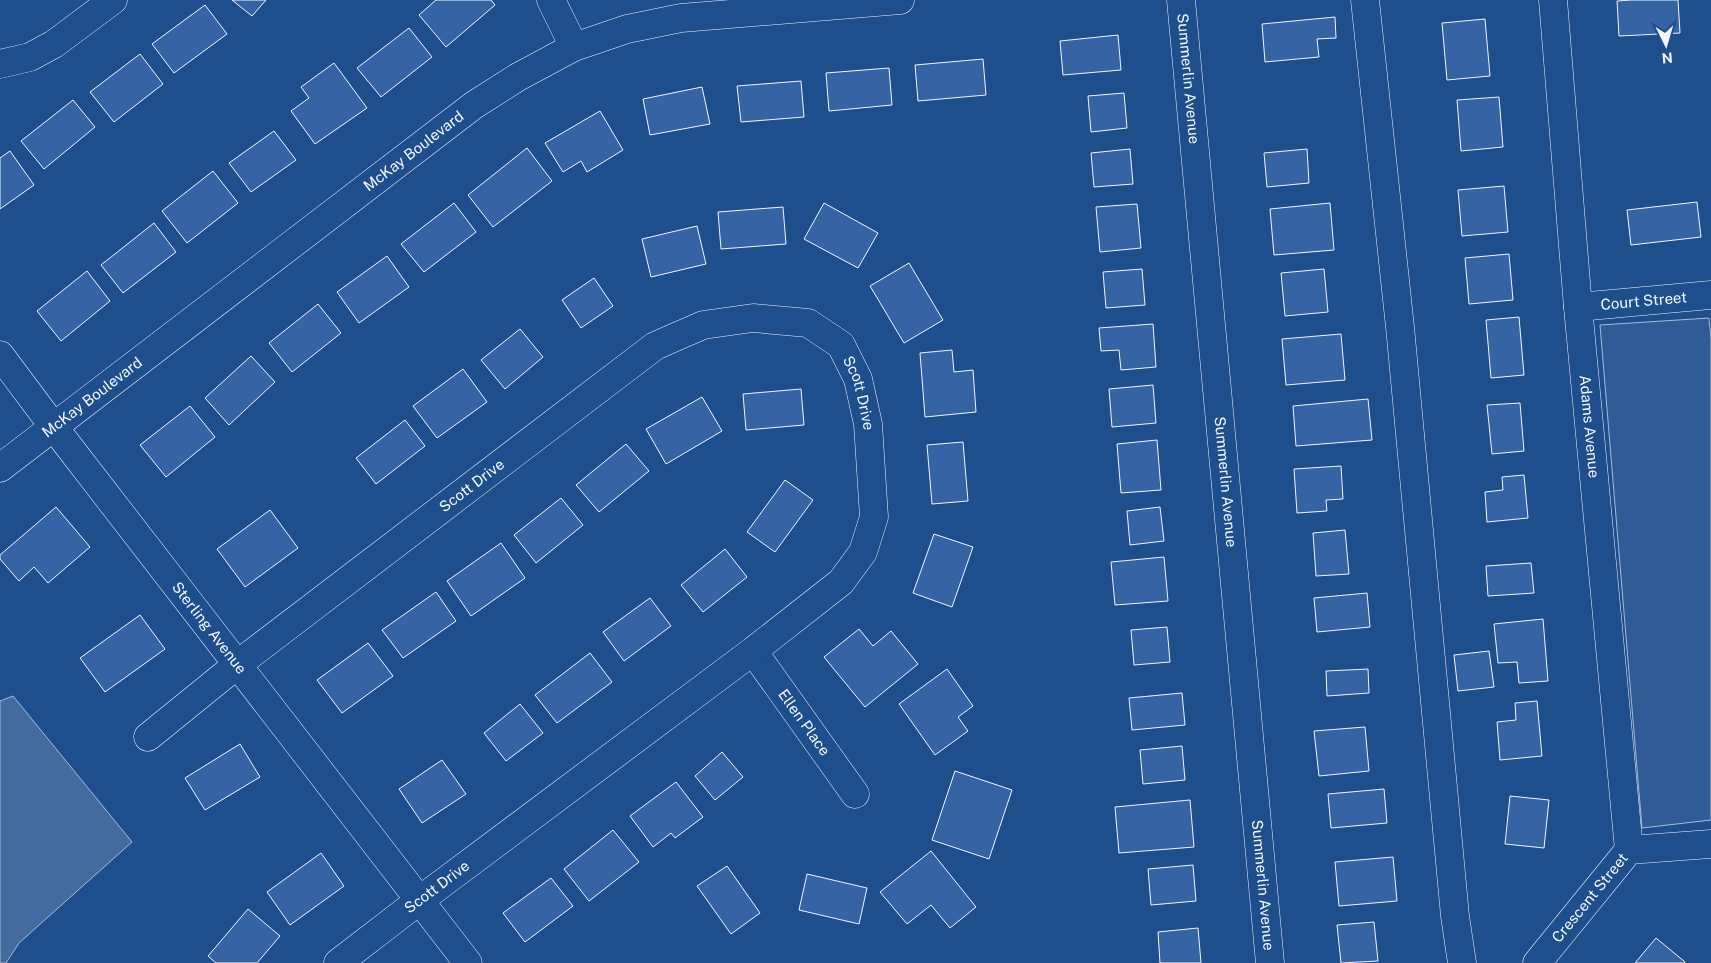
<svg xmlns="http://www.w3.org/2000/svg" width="1711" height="963" font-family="'Public Sans',sans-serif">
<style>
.built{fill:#305b95;stroke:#a8bbd7}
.water{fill:#446ba0;stroke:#a8bbd7}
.building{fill:#3563a3;stroke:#f2f6ff}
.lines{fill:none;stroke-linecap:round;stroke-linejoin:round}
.minor-casing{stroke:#f2f6ff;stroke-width:29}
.minor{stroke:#1f4e8c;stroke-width:28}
.labels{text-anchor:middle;stroke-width:4;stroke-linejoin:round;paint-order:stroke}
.street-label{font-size:15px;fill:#f2f6ff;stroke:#1f4e8c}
</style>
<rect width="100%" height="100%" fill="#1f4e8c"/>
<path class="built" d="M 1709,318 L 1711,338 L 1711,820 L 1642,828 L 1600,325 Z"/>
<path class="water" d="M 13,696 L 132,842 L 19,943 L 6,963 L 0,963 L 0,701 Z"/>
<path class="building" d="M 232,0 L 266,0 L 252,16 Z
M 436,0 L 491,0 L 495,5 L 446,47 L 419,15 Z
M 1631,0 L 1678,0 L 1680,33 L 1619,36 L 1617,1 Z
M 205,5 L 227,34 L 174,73 L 152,44 Z
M 1335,17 L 1336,38 L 1317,39 L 1319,57 L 1265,62 L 1262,24 Z
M 1485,19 L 1490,76 L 1447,80 L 1442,23 Z
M 409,28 L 432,57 L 381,97 L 357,68 Z
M 1118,35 L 1121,70 L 1063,75 L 1060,41 Z
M 140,54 L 163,84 L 114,122 L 90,92 Z
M 983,59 L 986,95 L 918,101 L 915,65 Z
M 334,63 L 367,108 L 315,144 L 291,111 L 309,98 L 301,87 Z
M 889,68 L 892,105 L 829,111 L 826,73 Z
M 801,81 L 804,117 L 741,122 L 737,86 Z
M 702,87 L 710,124 L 650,135 L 643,99 Z
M 1124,93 L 1127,128 L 1091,132 L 1088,96 Z
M 1499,97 L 1503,147 L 1461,151 L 1457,100 Z
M 73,100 L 95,127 L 44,169 L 21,141 Z
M 600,111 L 623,150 L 587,172 L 581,161 L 563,172 L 545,143 Z
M 274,131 L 296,160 L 251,192 L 229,163 Z
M 527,148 L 552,181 L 493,227 L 468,195 Z
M 1130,149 L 1133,184 L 1094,187 L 1091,153 Z
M 1307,149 L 1309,183 L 1267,187 L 1264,153 Z
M 10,151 L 34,185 L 0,209 L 0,158 Z
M 213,171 L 238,203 L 187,243 L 162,211 Z
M 1504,186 L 1508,232 L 1462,236 L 1458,190 Z
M 1697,202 L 1701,237 L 1631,245 L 1627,210 Z
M 454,203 L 476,232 L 424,272 L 401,244 Z
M 824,203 L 878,233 L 858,268 L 804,239 Z
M 1330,203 L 1334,250 L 1274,255 L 1270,209 Z
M 1137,204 L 1141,248 L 1100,252 L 1096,207 Z
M 783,207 L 786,244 L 721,249 L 718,212 Z
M 154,223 L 176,252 L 123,293 L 101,265 Z
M 697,226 L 706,264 L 651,277 L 642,239 Z
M 1509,254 L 1513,300 L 1469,304 L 1465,258 Z
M 387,256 L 409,287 L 359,323 L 337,292 Z
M 909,263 L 943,320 L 904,343 L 870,286 Z
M 1142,269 L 1145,305 L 1106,308 L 1103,272 Z
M 1324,269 L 1328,312 L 1285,316 L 1281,273 Z
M 87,271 L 110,301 L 61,341 L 37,311 Z
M 594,278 L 613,306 L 581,328 L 562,300 Z
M 318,304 L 341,333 L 292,372 L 269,343 Z
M 1519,317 L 1524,375 L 1491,378 L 1486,320 Z
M 1153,324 L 1156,367 L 1121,370 L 1119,350 L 1101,351 L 1099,328 Z
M 520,329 L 543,357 L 505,389 L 481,360 Z
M 1341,334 L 1345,380 L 1286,385 L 1282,339 Z
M 952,350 L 954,372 L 973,370 L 976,412 L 925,417 L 920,353 Z
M 251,356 L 275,382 L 229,425 L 205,398 Z
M 463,369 L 487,402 L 437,438 L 413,406 Z
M 1153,385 L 1156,423 L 1112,427 L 1109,389 Z
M 801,389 L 804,425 L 746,430 L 743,394 Z
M 702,397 L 722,431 L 666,464 L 646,429 Z
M 1368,399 L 1372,440 L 1296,446 L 1293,406 Z
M 1520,403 L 1524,451 L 1492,454 L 1487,405 Z
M 190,406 L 215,437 L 166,477 L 140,445 Z
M 405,420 L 425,446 L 376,484 L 356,458 Z
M 1157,440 L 1161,490 L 1121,493 L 1117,444 Z
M 963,442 L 968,501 L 932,504 L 927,445 Z
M 626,444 L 649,471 L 599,512 L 576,485 Z
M 1341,466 L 1343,499 L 1326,500 L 1327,511 L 1297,513 L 1294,469 Z
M 1524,475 L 1528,518 L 1487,522 L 1485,492 L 1503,490 L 1502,477 Z
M 785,480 L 813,500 L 775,552 L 747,532 Z
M 561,498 L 583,525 L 536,563 L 514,535 Z
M 56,507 L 90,547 L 48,583 L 34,567 L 19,581 L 0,559 L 0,555 Z
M 1160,507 L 1164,541 L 1130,545 L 1127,511 Z
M 270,510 L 298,548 L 245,587 L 217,549 Z
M 1345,530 L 1349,574 L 1316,576 L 1313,533 Z
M 934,534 L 973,547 L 952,607 L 913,593 Z
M 501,543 L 525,578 L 471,616 L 447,581 Z
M 725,549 L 747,577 L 703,612 L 681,585 Z
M 1164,557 L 1168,601 L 1115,605 L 1111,562 Z
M 1531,563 L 1534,593 L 1488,596 L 1486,566 Z
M 436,592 L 456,621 L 403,658 L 382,630 Z
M 1367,593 L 1370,627 L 1317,632 L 1314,598 Z
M 650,598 L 671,626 L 624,661 L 603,632 Z
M 140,615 L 165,649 L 105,692 L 80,658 Z
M 1543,619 L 1548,681 L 1519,683 L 1517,662 L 1498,663 L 1494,624 Z
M 1167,627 L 1170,662 L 1134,665 L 1131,630 Z
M 859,629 L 873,646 L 891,631 L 918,664 L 865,707 L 824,657 Z
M 368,643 L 393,676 L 342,713 L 317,680 Z
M 1489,651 L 1494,687 L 1458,691 L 1454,655 Z
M 590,653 L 612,682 L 557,723 L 535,695 Z
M 947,669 L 973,706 L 958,717 L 968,731 L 935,755 L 899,704 Z
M 1368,669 L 1369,693 L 1327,696 L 1326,671 Z
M 1182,693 L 1185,725 L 1132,730 L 1129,698 Z
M 1537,701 L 1542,756 L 1500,760 L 1497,722 L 1516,720 L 1515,703 Z
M 520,704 L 543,733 L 506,761 L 484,733 Z
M 1365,727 L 1369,771 L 1319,776 L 1314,731 Z
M 240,744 L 260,777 L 205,810 L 185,778 Z
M 1182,746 L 1185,780 L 1143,784 L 1140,750 Z
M 722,752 L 743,777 L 715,800 L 695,776 Z
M 442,760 L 466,794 L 422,823 L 399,789 Z
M 955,771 L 1012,790 L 989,859 L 932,840 Z
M 676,782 L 703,817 L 675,838 L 671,833 L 653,847 L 630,816 Z
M 1384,789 L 1387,823 L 1331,828 L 1328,794 Z
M 1510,796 L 1549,800 L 1544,848 L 1505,844 Z
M 1190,800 L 1194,847 L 1119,853 L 1115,807 Z
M 613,830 L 639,862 L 589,901 L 564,869 Z
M 931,851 L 976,907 L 950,928 L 931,905 L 907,924 L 880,892 Z
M 321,853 L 344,886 L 290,925 L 267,892 Z
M 1393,857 L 1397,901 L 1339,906 L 1335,862 Z
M 1193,865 L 1196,901 L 1151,905 L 1148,869 Z
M 727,866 L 760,913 L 731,934 L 697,886 Z
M 807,874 L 867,888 L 859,924 L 799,910 Z
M 551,878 L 573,906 L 525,942 L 503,913 Z
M 248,909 L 280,936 L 257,963 L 216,963 L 208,956 Z
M 1374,922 L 1378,961 L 1341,963 L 1337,925 Z
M 1198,928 L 1201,963 L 1160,963 L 1158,932 Z
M 1656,938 L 1685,962 L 1684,963 L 1635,963 Z"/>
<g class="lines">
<defs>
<g id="minor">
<path d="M 551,0 L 574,47"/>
<path id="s1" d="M 1181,0 L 1270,963"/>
<path d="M 1365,0 L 1400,327 L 1455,916 L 1462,963"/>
<path id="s2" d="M 1553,0 L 1578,307 L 1629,850"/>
<path d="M 0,64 L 30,57 L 54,44 L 113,0"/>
<path id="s3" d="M 1578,307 L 1711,295"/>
<path id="s4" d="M 0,355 L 53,426 L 468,963"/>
<path id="s5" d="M 0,468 L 474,105 L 518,77 L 574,47 L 627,29 L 681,18 L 900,0"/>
<path id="s6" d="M 753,651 L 855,794"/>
<path id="s7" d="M 148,737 L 238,664 L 655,346 L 703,325 L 753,318 L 808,323 L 841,345 L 858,379 L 868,424 L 874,517 L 863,552 L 841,582 L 753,651 L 420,900 L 338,963"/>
<path id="s8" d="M 1537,963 L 1629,850 L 1711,844"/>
</g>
</defs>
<use href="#minor" class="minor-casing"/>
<use href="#minor" class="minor"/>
</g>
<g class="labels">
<g class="street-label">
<text dy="5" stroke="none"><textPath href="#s1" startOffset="79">Summerlin Avenue</textPath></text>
<text dy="5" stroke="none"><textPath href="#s5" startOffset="521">McKay Boulevard</textPath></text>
<text dy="5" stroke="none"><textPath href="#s3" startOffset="66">Court Street</textPath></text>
<text dy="5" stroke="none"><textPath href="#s7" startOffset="890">Scott Drive</textPath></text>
<text dy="5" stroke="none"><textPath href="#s5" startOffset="116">McKay Boulevard</textPath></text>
<text dy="5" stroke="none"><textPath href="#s2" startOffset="428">Adams Avenue</textPath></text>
<text dy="5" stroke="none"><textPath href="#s1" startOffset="484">Summerlin Avenue</textPath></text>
<text dy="5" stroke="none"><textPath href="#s7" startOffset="410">Scott Drive</textPath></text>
<text dy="5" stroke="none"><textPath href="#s4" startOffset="344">Sterling Avenue</textPath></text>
<text dy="5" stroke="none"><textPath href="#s6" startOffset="88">Ellen Place</textPath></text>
<text dy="5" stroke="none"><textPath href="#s1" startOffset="889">Summerlin Avenue</textPath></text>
<text transform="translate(437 887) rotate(-37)" y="5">Scott Drive</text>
<text dy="5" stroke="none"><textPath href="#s8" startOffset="84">Crescent Street</textPath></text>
</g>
</g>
<g transform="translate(1666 45) rotate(175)" stroke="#1f4e8c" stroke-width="4" paint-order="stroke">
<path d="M0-4L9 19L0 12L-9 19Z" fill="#f2f6ff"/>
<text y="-8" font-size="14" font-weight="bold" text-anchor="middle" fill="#f2f6ff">N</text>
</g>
</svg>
